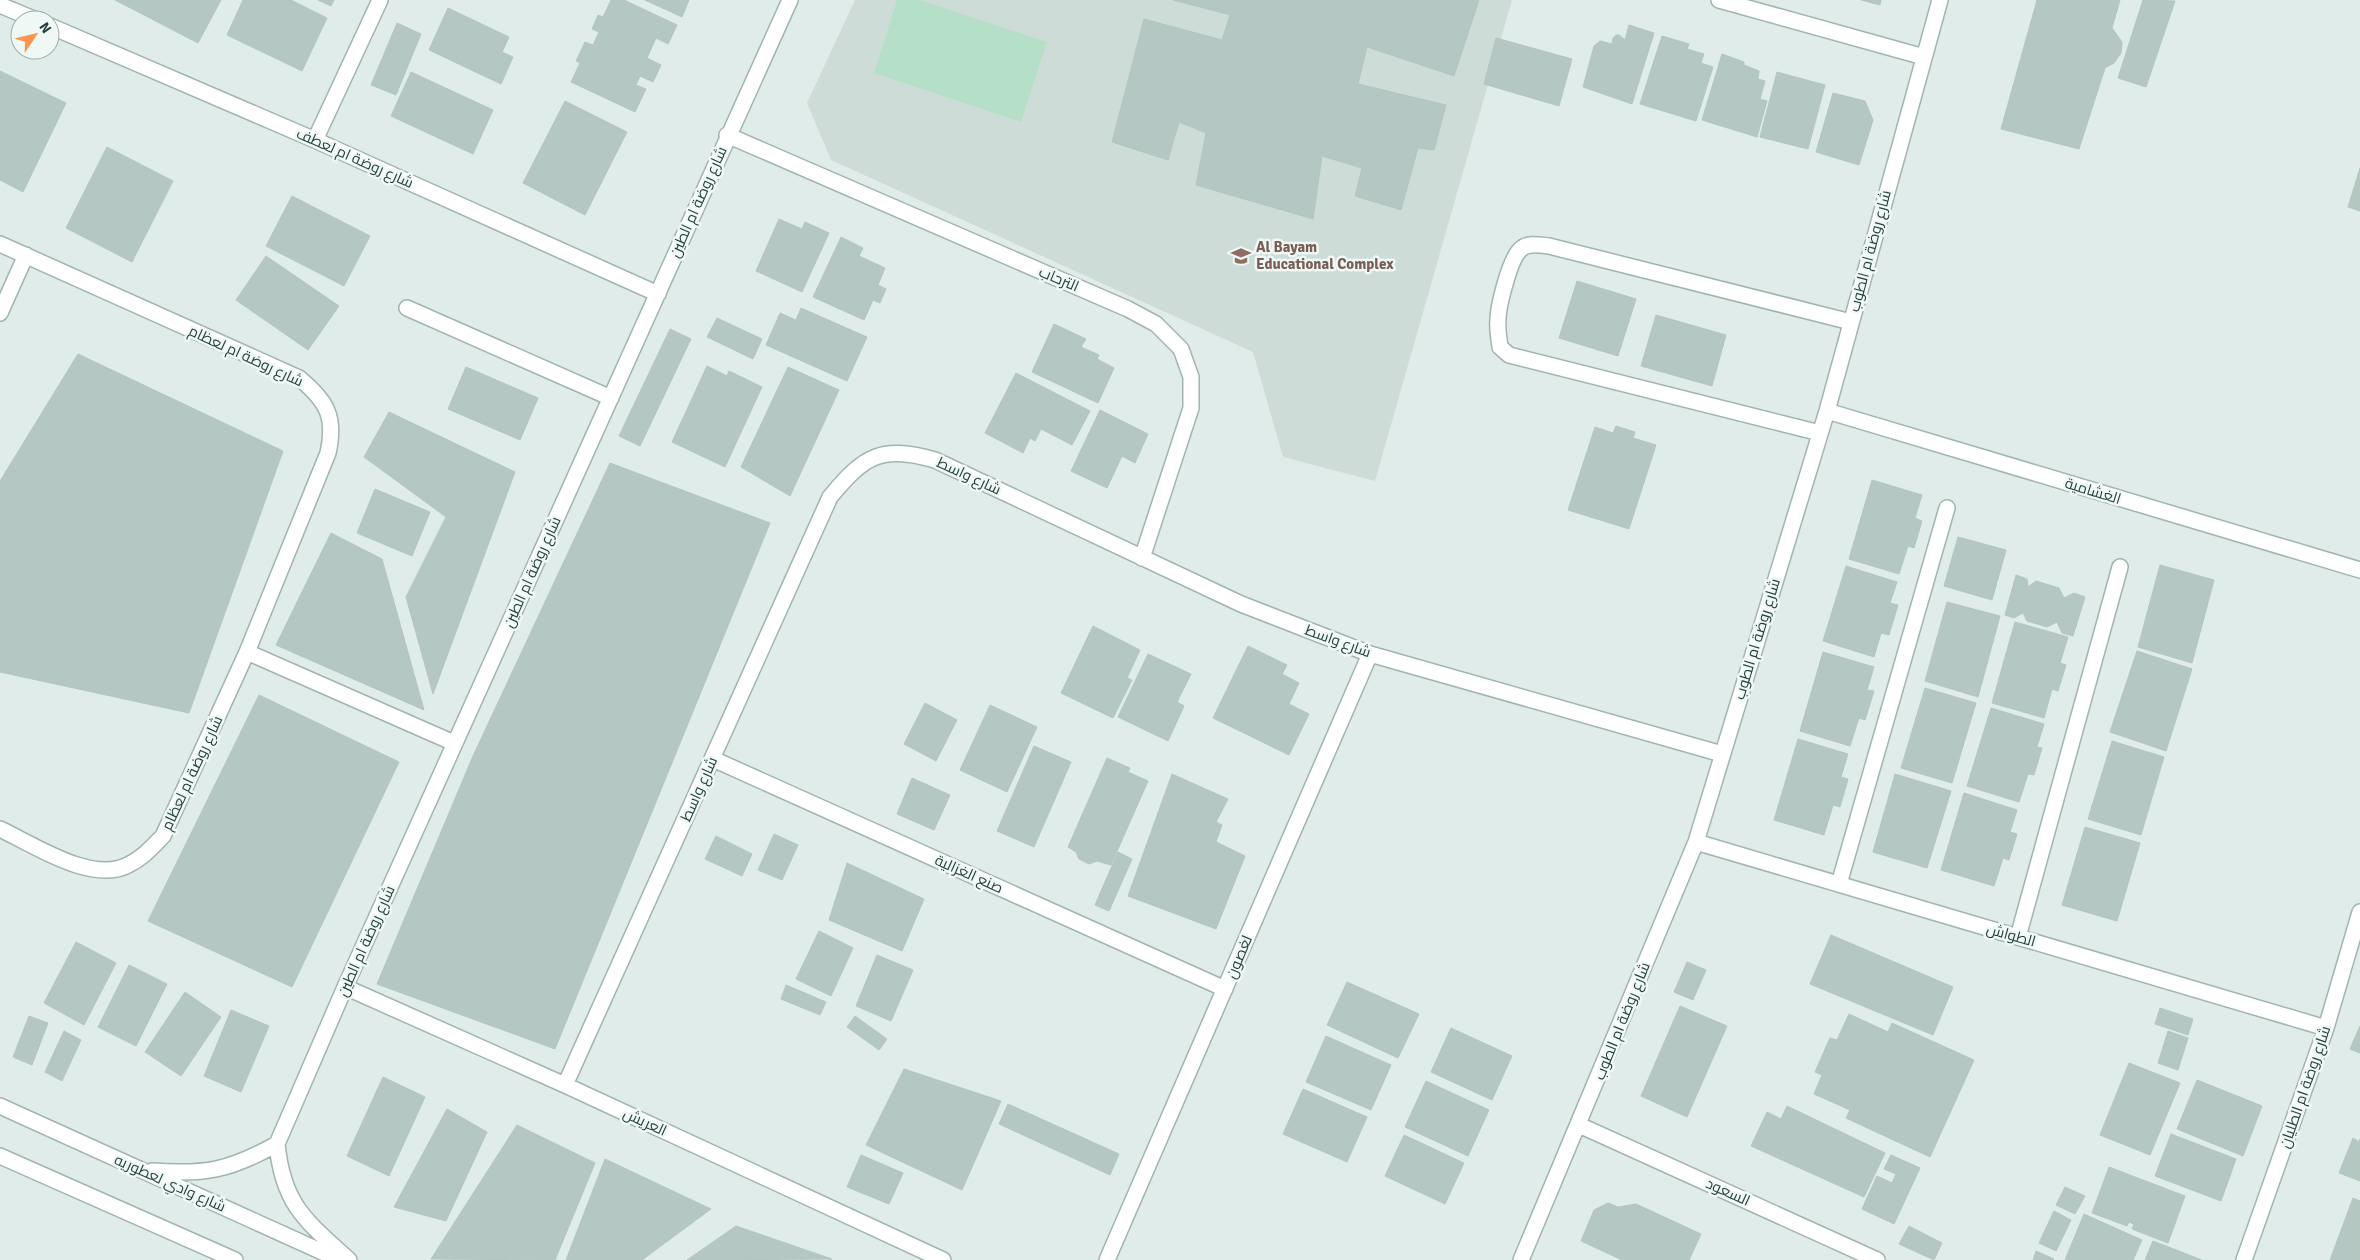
<svg xmlns="http://www.w3.org/2000/svg" width="2360" height="1260" font-family="Signika,Cairo,sans-serif">
<style>
.built{fill:#cedcd8}
.green{fill:#b6dfc8}
.building{fill:#b5c7c2;stroke:#b2c6c1}
.lines{fill:none;stroke-linecap:round;stroke-linejoin:round}
.minor-casing{stroke:#a2b4b1;stroke-width:18}
.minor{stroke:#fff;stroke-width:15}
.labels{text-anchor:middle;stroke-width:5;stroke-linejoin:round;paint-order:stroke}
.street-label{font-size:15px;fill:#1f3e3b;stroke:#f0f8f6}
.education-label{font-size:15px;font-weight:bold;fill:#785e54;stroke:#f0f8f6;text-anchor:start}
</style>
<rect width="100%" height="100%" fill="#e0ece9"/>
<path class="built" d="M 855,0 L 1512,0 L 1375,481 L 1283,457 L 1253,352 L 831,160 L 807,103 Z"/>
<path class="green" d="M 897,0 L 920,0 L 1047,42 L 1021,122 L 874,73 Z"/>
<path class="building" d="M 115,0 L 221,0 L 198,43 Z
M 243,0 L 291,0 L 327,18 L 302,71 L 227,35 Z
M 318,0 L 334,0 L 331,6 Z
M 611,0 L 624,0 L 677,25 L 668,44 L 656,38 L 647,58 L 661,65 L 653,82 L 640,76 L 636,85 L 646,89 L 635,112 L 571,82 L 580,63 L 576,61 L 585,42 L 593,45 L 599,32 L 592,29 L 598,15 L 603,17 Z
M 645,0 L 689,0 L 682,17 Z
M 1173,0 L 1479,0 L 1454,76 L 1367,47 L 1358,84 L 1446,105 L 1434,150 L 1418,148 L 1401,210 L 1355,196 L 1362,168 L 1322,156 L 1313,219 L 1196,185 L 1206,133 L 1179,122 L 1168,160 L 1112,142 L 1144,19 L 1222,40 L 1230,15 Z
M 1861,0 L 1881,0 L 1880,5 Z
M 2037,0 L 2120,0 L 2112,28 L 2122,42 L 2121,53 L 2114,63 L 2105,68 L 2079,149 L 2001,129 Z
M 2143,0 L 2175,1 L 2146,87 L 2118,78 Z
M 448,8 L 509,37 L 502,52 L 513,57 L 501,84 L 429,50 Z
M 397,23 L 421,34 L 396,95 L 371,85 Z
M 1629,25 L 1654,33 L 1632,104 L 1583,87 L 1594,46 L 1600,41 L 1612,44 L 1613,38 L 1616,35 L 1619,35 L 1625,40 Z
M 1662,36 L 1689,44 L 1687,49 L 1704,54 L 1701,63 L 1713,67 L 1696,121 L 1640,104 Z
M 1496,38 L 1572,59 L 1559,106 L 1484,84 Z
M 1722,54 L 1744,62 L 1744,65 L 1759,71 L 1758,79 L 1765,81 L 1760,99 L 1767,101 L 1757,137 L 1702,120 Z
M 0,71 L 66,103 L 23,192 L 0,180 Z
M 411,72 L 493,110 L 473,154 L 391,116 Z
M 1777,72 L 1825,85 L 1808,149 L 1760,137 Z
M 1833,93 L 1865,101 L 1873,120 L 1859,165 L 1816,152 Z
M 565,101 L 627,132 L 585,215 L 523,183 Z
M 107,147 L 173,181 L 132,262 L 66,228 Z
M 2360,168 L 2360,211 L 2348,207 Z
M 292,196 L 370,236 L 344,286 L 266,246 Z
M 779,219 L 802,229 L 805,222 L 829,233 L 802,292 L 756,271 Z
M 841,237 L 863,248 L 859,256 L 885,268 L 878,285 L 886,289 L 880,303 L 873,300 L 864,320 L 813,297 Z
M 266,256 L 339,306 L 308,350 L 236,300 Z
M 1577,281 L 1636,299 L 1618,356 L 1559,338 Z
M 801,308 L 867,337 L 847,381 L 766,345 L 780,313 L 796,320 Z
M 1656,315 L 1726,335 L 1712,386 L 1641,366 Z
M 717,318 L 762,339 L 753,359 L 707,337 Z
M 1054,324 L 1086,339 L 1081,347 L 1099,355 L 1097,359 L 1114,368 L 1098,403 L 1032,372 Z
M 670,329 L 691,339 L 640,446 L 619,436 Z
M 78,354 L 283,451 L 189,713 L 0,672 L 0,481 Z
M 707,366 L 727,376 L 729,371 L 762,387 L 725,467 L 672,442 Z
M 466,367 L 538,398 L 520,440 L 448,409 Z
M 788,367 L 839,390 L 790,496 L 741,467 Z
M 1016,373 L 1090,411 L 1072,445 L 1041,429 L 1035,441 L 1030,438 L 1023,453 L 985,433 Z
M 1100,410 L 1148,434 L 1135,463 L 1122,456 L 1107,488 L 1071,471 Z
M 389,412 L 515,472 L 433,694 L 406,597 L 446,517 L 364,457 Z
M 1616,426 L 1635,432 L 1633,438 L 1656,445 L 1629,529 L 1568,510 L 1595,427 L 1613,433 Z
M 610,463 L 770,523 L 555,1049 L 377,984 L 473,756 Z
M 1872,480 L 1922,495 L 1915,518 L 1922,521 L 1914,548 L 1908,546 L 1899,574 L 1849,559 Z
M 375,489 L 430,512 L 412,556 L 357,533 Z
M 331,533 L 382,559 L 424,710 L 276,645 Z
M 1958,537 L 2006,550 L 1992,600 L 1944,586 Z
M 2160,565 L 2214,580 L 2192,663 L 2138,647 Z
M 1846,566 L 1897,582 L 1890,603 L 1898,605 L 1889,635 L 1881,633 L 1874,657 L 1823,641 Z
M 2016,575 L 2027,579 L 2028,587 L 2036,581 L 2059,588 L 2064,598 L 2074,593 L 2085,597 L 2073,636 L 2062,633 L 2057,622 L 2047,627 L 2027,621 L 2023,613 L 2014,618 L 2005,615 Z
M 1947,602 L 2000,616 L 1978,697 L 1925,681 Z
M 2015,622 L 2068,637 L 2060,663 L 2066,665 L 2058,691 L 2052,689 L 2044,718 L 1992,703 Z
M 1093,626 L 1140,650 L 1127,678 L 1132,680 L 1113,718 L 1061,693 Z
M 1248,646 L 1287,665 L 1282,674 L 1299,683 L 1289,704 L 1309,714 L 1289,755 L 1213,718 Z
M 2137,651 L 2192,669 L 2166,751 L 2110,732 Z
M 1823,652 L 1874,667 L 1867,690 L 1874,691 L 1865,720 L 1859,718 L 1850,746 L 1800,731 Z
M 1148,654 L 1191,674 L 1177,702 L 1184,706 L 1168,741 L 1118,717 Z
M 1925,688 L 1976,703 L 1952,783 L 1901,768 Z
M 259,695 L 399,762 L 292,987 L 148,921 Z
M 925,703 L 957,720 L 936,761 L 904,744 Z
M 990,705 L 1037,727 L 1007,792 L 960,770 Z
M 1991,708 L 2044,724 L 2037,747 L 2042,748 L 2034,775 L 2028,774 L 2019,802 L 1967,786 Z
M 1798,739 L 1848,754 L 1841,777 L 1848,779 L 1840,807 L 1833,805 L 1824,835 L 1774,820 Z
M 2112,741 L 2164,757 L 2141,835 L 2088,819 Z
M 1034,746 L 1071,762 L 1034,847 L 997,831 Z
M 1107,758 L 1130,768 L 1128,772 L 1148,781 L 1111,865 L 1097,861 L 1089,864 L 1079,859 L 1076,852 L 1068,847 Z
M 1172,774 L 1228,799 L 1216,822 L 1222,825 L 1216,842 L 1245,856 L 1216,929 L 1128,896 Z
M 1895,774 L 1951,791 L 1927,868 L 1873,852 Z
M 912,778 L 950,795 L 934,830 L 897,814 Z
M 1964,793 L 2017,810 L 2010,832 L 2017,834 L 2009,860 L 2003,858 L 1994,886 L 1941,870 Z
M 2085,827 L 2140,843 L 2117,921 L 2062,905 Z
M 774,834 L 798,845 L 782,880 L 758,870 Z
M 716,836 L 752,854 L 742,876 L 705,859 Z
M 1118,852 L 1132,859 L 1109,911 L 1095,905 Z
M 847,863 L 924,899 L 902,951 L 829,920 Z
M 819,931 L 853,948 L 831,996 L 796,979 Z
M 1831,935 L 1953,987 L 1933,1035 L 1810,984 Z
M 76,942 L 116,963 L 84,1025 L 44,1003 Z
M 877,955 L 913,970 L 891,1021 L 856,1006 Z
M 1687,962 L 1706,970 L 1693,1000 L 1674,992 Z
M 129,965 L 167,984 L 136,1046 L 98,1027 Z
M 1347,982 L 1419,1014 L 1398,1058 L 1327,1025 Z
M 786,985 L 826,1002 L 820,1015 L 781,999 Z
M 185,992 L 221,1017 L 181,1076 L 145,1052 Z
M 1680,1006 L 1727,1026 L 1687,1117 L 1641,1096 Z
M 2160,1008 L 2193,1019 L 2188,1035 L 2155,1024 Z
M 231,1010 L 269,1026 L 241,1092 L 204,1076 Z
M 1849,1014 L 1888,1032 L 1892,1023 L 1974,1060 L 1930,1157 L 1846,1118 L 1850,1110 L 1814,1094 L 1822,1075 L 1815,1072 L 1830,1038 L 1837,1040 Z
M 29,1016 L 48,1023 L 32,1065 L 13,1057 Z
M 855,1016 L 887,1039 L 879,1050 L 847,1027 Z
M 2360,1026 L 2360,1053 L 2350,1049 Z
M 1451,1028 L 1512,1056 L 1492,1100 L 1431,1072 Z
M 64,1031 L 81,1040 L 62,1081 L 45,1072 Z
M 2168,1031 L 2188,1038 L 2178,1070 L 2158,1063 Z
M 1326,1036 L 1391,1065 L 1371,1110 L 1306,1082 Z
M 2129,1063 L 2180,1083 L 2150,1155 L 2100,1135 Z
M 904,1069 L 1001,1101 L 962,1190 L 866,1145 Z
M 383,1077 L 425,1097 L 389,1176 L 347,1156 Z
M 2197,1080 L 2262,1106 L 2243,1156 L 2177,1129 Z
M 1426,1081 L 1489,1110 L 1468,1156 L 1405,1127 Z
M 1303,1089 L 1367,1117 L 1347,1162 L 1283,1134 Z
M 1008,1104 L 1119,1154 L 1110,1175 L 999,1124 Z
M 1787,1106 L 1885,1153 L 1864,1197 L 1751,1146 L 1767,1112 L 1781,1119 Z
M 447,1109 L 487,1132 L 446,1221 L 394,1207 Z
M 517,1125 L 595,1163 L 555,1260 L 431,1259 Z
M 2171,1134 L 2236,1159 L 2221,1201 L 2155,1176 Z
M 1404,1135 L 1464,1163 L 1445,1204 L 1385,1176 Z
M 2353,1138 L 2359,1142 L 2360,1139 L 2360,1181 L 2339,1173 Z
M 861,1155 L 903,1173 L 889,1204 L 847,1187 Z
M 1891,1155 L 1920,1168 L 1894,1224 L 1862,1209 L 1877,1176 L 1892,1183 L 1896,1174 L 1884,1169 Z
M 605,1159 L 711,1209 L 642,1260 L 566,1260 Z
M 2109,1167 L 2185,1196 L 2168,1243 L 2132,1229 L 2134,1224 L 2129,1222 L 2127,1226 L 2092,1213 Z
M 2065,1187 L 2085,1196 L 2075,1214 L 2056,1205 Z
M 2353,1198 L 2360,1201 L 2360,1260 L 2330,1260 Z
M 1608,1203 L 1618,1207 L 1636,1204 L 1701,1234 L 1689,1260 L 1622,1260 L 1581,1241 L 1594,1210 Z
M 2054,1211 L 2071,1220 L 2056,1251 L 2039,1243 Z
M 2084,1214 L 2142,1240 L 2133,1260 L 2065,1260 Z
M 736,1226 L 832,1259 L 687,1260 Z
M 1909,1226 L 1942,1243 L 1934,1260 L 1899,1244 Z
M 2153,1241 L 2202,1260 L 2145,1260 Z
M 2036,1251 L 2054,1259 L 2053,1260 L 2033,1260 Z"/>
<g class="lines">
<defs>
<path id="minor" d="M 1719,0 L 1924,57
M 0,5 L 36,20
M 50,26 L 315,140 L 658,294
M 727,135 L 1128,309 L 1156,324 L 1181,349 L 1191,377 L 1191,408 L 1142,558
M 315,140 L 380,0
M 0,244 L 299,378 C 327,401 336,417 328,453 L 247,652 L 163,836 C 152,847 143,858 128,865 C 92,884 34,845 0,829
M 407,308 L 611,398
M 0,313 L 26,255
M 1827,411 L 2360,570
M 1820,433 L 1509,355 L 1500,347 C 1499,339 1497,329 1498,320 C 1498,306 1510,259 1520,250 C 1527,242 1540,245 1549,246 L 1851,322
M 247,652 L 454,743
M 713,759 L 1225,989
M 1696,842 L 2326,1028
M 1839,884 L 1947,508
M 2018,937 L 2120,567
M 345,987 L 565,1085 L 943,1260
M 565,1085 L 830,497 C 865,455 881,445 935,460 L 1241,604 L 1370,654 L 1722,754
M 0,1106 L 340,1260
M 1579,1125 L 1877,1260
M 0,1156 L 235,1260
M 152,1171 C 206,1175 230,1170 277,1144
M 349,1260 C 306,1221 283,1205 277,1144 L 345,987 L 790,0
M 1107,1260 L 1370,654
M 1521,1260 L 1696,842 L 1827,411 L 1940,0
M 2244,1260 L 2326,1028 L 2360,912"/>
</defs>
<use href="#minor" class="minor-casing"/>
<use href="#minor" class="minor"/>
</g>
<defs>
<symbol id="school-bare" viewBox="-9 -9 18 18"><path d="M0-5L7-2L0 1L-7-2ZM-4 1L0 2.5L4 1V4Q0 6-4 4Z" fill="#8d6e63" stroke="#f0f8f6" stroke-width="2.5" paint-order="stroke"/></symbol>
</defs>
<g fill-rule="evenodd">
<use href="#school-bare" x="1227" y="242" width="28" height="28"/>
</g>
<g class="labels">
<g class="street-label">
<text transform="translate(355 158) rotate(24)" y="5">شارع روضة ام لعطف</text>
<text transform="translate(698 202) rotate(-66)" y="5">شارع روضة ام الطين</text>
<text transform="translate(1870 251) rotate(-75)" y="5">شارع روضة ام الطوب</text>
<text transform="translate(1059 279) rotate(23)" y="5">الترحاب</text>
<text transform="translate(246 356) rotate(25)" y="5">شارع روضة ام لعظام</text>
<text transform="translate(969 476) rotate(25)" y="5">شارع واسط</text>
<text transform="translate(2093 491) rotate(17)" y="5">الغشامية</text>
<text transform="translate(532 572) rotate(-66)" y="5">شارع روضة ام الطين</text>
<text transform="translate(1757 639) rotate(-73)" y="5">شارع روضة ام الطوب</text>
<text transform="translate(1338 641) rotate(20)" y="5">شارع واسط</text>
<text transform="translate(192 773) rotate(-65)" y="5">شارع روضة ام لعظام</text>
<text transform="translate(699 789) rotate(-66)" y="5">شارع واسط</text>
<text transform="translate(969 874) rotate(24)" y="5">صنع الغزالية</text>
<text transform="translate(2011 935) rotate(16)" y="5">الطواش</text>
<text transform="translate(366 941) rotate(-66)" y="5">شارع روضة ام الطين</text>
<text transform="translate(1239 957) rotate(-67)" y="5">لغصون</text>
<text transform="translate(1622 1021) rotate(-68)" y="5">شارع روضة ام الطوب</text>
<text transform="translate(2305 1087) rotate(-71)" y="5">شارع روضة ام الطليان</text>
<text transform="translate(645 1122) rotate(25)" y="5">العريش</text>
<text transform="translate(170 1183) rotate(24)" y="5">شارع وادي لعطوريه</text>
<text transform="translate(1728 1192) rotate(24)" y="5">السعود</text>
</g>
<g class="education-label">
<text x="1256" y="252">Al Bayam<tspan x="1256" dy="17">Educational Complex</tspan></text>
</g>
</g>
<g transform="translate(35 35) rotate(55)"><circle r="24" fill="#f0f8f6" stroke="#9caeab"/>
<path d="M0-4L9 19L0 12L-9 19Z" fill="#fe954c"/>
<text y="-8" font-size="14" font-weight="bold" text-anchor="middle" fill="#1f3e3b">N</text>
</g>
</svg>
